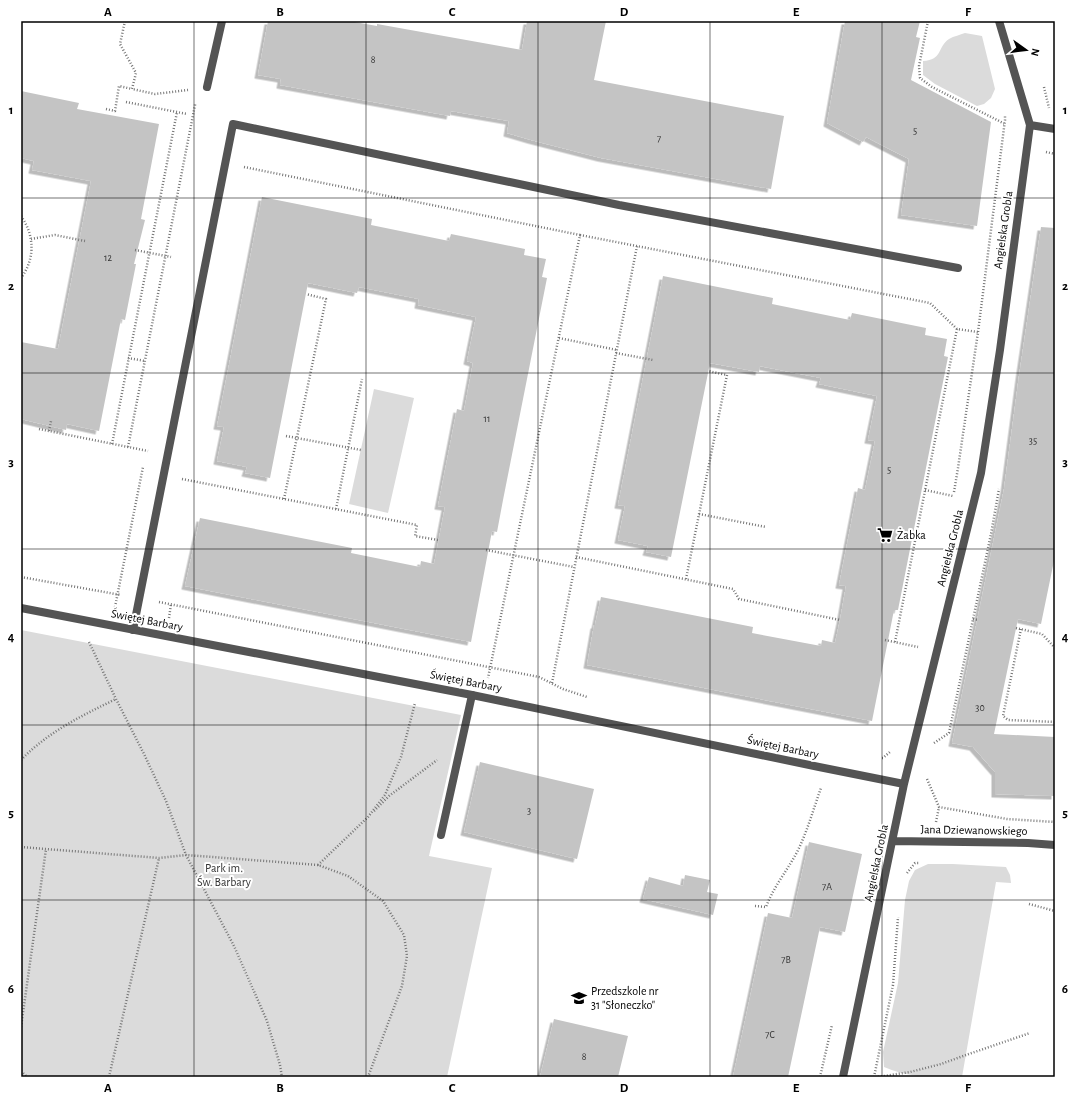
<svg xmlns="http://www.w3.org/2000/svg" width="1076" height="1098" font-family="'Alegreya Sans',sans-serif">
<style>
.green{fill:#dbdbdb}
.building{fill:#c4c4c4;filter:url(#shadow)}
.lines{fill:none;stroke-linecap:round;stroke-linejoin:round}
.path{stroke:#767676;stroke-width:2.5;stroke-dasharray:1 2;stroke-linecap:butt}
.lane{stroke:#545454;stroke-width:8}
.street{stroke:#545454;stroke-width:8}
.grid{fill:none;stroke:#000;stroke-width:1;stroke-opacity:0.55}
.labels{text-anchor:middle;stroke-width:4;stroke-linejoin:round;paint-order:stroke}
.number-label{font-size:10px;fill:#313131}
.street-label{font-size:12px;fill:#000;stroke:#fff}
.poi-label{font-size:12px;fill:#000;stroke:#fff;text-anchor:start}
.park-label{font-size:12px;fill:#323232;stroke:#fff}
.neatline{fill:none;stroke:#000;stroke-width:1.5}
.grid-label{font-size:13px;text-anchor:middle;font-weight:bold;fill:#000}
</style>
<defs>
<filter id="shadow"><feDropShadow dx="-3.5" dy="3.5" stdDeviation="0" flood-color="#0004"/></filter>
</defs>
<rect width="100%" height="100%" fill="#fff"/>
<path class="green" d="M 965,33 L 982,36 L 995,89 L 991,98 L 984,104 L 977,106 L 935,84 L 923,75 L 923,61 C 943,60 937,47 949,39 C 954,36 960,35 965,33 Z
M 374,389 L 414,398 L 388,513 L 349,504 Z
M 21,630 L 461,715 L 429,856 L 492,868 L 447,1077 L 21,1077 Z
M 928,864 L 953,864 L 1006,867 L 1010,875 L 1011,883 L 996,882 L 962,1077 C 935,1077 908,1078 884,1067 L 883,1052 L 898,983 L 905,900 L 909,881 L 915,870 Z"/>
<path class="building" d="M 268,21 L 349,21 L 377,26 L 377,24 L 522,50 L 527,21 L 606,21 L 594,80 L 784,116 L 771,189 L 601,158 L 531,140 L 507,133 L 509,121 L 451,111 L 450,116 L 280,85 L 281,79 L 258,75 Z
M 845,21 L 920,21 L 916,37 L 920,38 L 911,80 L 991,122 L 977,226 L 901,215 L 909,159 L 866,137 L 863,142 L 827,123 Z
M 21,91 L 79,103 L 77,109 L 159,124 L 141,219 L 145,220 L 134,264 L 136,264 L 125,320 L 121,319 L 99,431 L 67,424 L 66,430 L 21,419 L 21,342 L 58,349 L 91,181 L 32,170 L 34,161 L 21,158 Z
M 262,197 L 372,219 L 371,225 L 449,241 L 451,234 L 525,249 L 524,255 L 546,259 L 542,277 L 547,278 L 503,500 L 497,532 L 492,531 L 471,642 L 185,586 L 200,518 L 352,548 L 351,553 L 420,567 L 421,561 L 434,564 L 445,507 L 438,506 L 457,409 L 464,411 L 473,363 L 467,361 L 476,317 L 418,305 L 419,299 L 359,287 L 357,293 L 308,283 L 270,478 L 245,473 L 247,467 L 217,461 L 224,427 L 217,426 Z
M 1041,227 L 1055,228 L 1055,556 L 1041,624 L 1018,619 L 994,734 L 1055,737 L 1055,796 L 995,794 L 995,772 L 973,747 L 952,743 L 1004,489 L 1019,376 Z
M 663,276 L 773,298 L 772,304 L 850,320 L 852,313 L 926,328 L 925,335 L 947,339 L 944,356 L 948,357 L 938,407 L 898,610 L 894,610 L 872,721 L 587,665 L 594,625 L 595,625 L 601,597 L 753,627 L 752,633 L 821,646 L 822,640 L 835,643 L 840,620 L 846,586 L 839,585 L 858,488 L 865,490 L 875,441 L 868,440 L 877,396 L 819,384 L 821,378 L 760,366 L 759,372 L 710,363 L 671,557 L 646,552 L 648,546 L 618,540 L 625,506 L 618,505 Z
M 480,762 L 594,789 L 577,859 L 464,832 Z
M 809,842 L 862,854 L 845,932 L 820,927 L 788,1077 L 733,1077 L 768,913 L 792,918 Z
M 685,875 L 710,880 L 707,892 L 718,894 L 713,915 L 643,899 L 649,877 L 683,886 Z
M 554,1019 L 628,1036 L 618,1077 L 540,1077 Z"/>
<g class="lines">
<path class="path" d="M 125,21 L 120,44 L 136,73 L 132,89 L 155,94 L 188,90
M 928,21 L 919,66 L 920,78 L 932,87 L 1005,124
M 1044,87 L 1049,108
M 126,102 L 187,114
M 106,109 L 115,111 L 119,86 L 132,89
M 1046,152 L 1055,154
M 244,167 L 580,235 L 488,678
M 21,216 C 35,236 35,259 21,278
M 580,235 L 930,303 L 957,329 L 978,332
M 31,239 L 55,235 L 85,241
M 135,250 L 171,257
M 559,338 L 617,350
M 616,353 L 653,360
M 128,358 L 145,361
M 39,429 L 148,451
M 49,431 L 51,421
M 286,436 L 361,450
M 112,444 L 177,112
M 128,447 L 195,105 L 195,103
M 182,479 L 417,525 L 415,536 L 438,540
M 925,490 L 953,496
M 954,492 L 958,468 L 978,332 L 1005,120 L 1005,115
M 284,499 L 326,299 L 306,294
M 336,509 L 362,379
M 699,514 L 766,527
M 486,550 L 574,567
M 576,557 L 733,589 L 739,599 L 840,620
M 21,577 L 121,595
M 686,579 L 727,375 L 708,371
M 159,602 L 539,677 L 563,689 L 587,697
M 115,607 L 143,467
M 169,618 L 171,604
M 973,619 L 978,620
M 1016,628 L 1042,634 L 1055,648
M 1021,629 L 1003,716 L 1008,720 L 1055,722
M 885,640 L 918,647
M 89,642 L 116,699 L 144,754 L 166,801 L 186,855 L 234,946 L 267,1021 L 280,1065 L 282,1077
M 895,642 L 957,329
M 552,683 L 637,246
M 934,743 L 949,733 L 991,534 L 999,489
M 882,758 L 883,758 L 891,751
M 21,760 C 48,732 81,716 116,699
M 927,779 L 939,807 L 1007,819 L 1055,822
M 374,811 L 389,796 L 437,760
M 936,822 L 939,807
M 21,847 L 159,858 L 186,855 L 318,865 L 348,876 L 383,901 L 404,935 L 407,956 L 402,986 L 368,1077
M 318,865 L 368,817 L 385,795 L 401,757 L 415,703
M 907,873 L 915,863 L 919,863
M 1029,904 L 1055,911
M 755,906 L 766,907 C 773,888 786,872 796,854 C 807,833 813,810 821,788
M 21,1027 L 46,849
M 21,1071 L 27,1077
M 109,1077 L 159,858
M 820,1077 L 832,1025
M 874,1077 L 893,985 L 898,917
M 878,1077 L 910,1072 L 941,1064 L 966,1055 L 1030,1033"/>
<path class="lane" d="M 207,87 L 222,21
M 133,630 L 233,124 L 619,205 L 958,268
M 441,835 L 472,695"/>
<path class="street" d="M 1030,125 L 1055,129
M 21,608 L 472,695 L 819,767 L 904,784
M 893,841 L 1028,843 L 1055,845
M 843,1077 L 904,784 L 981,473 L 1000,350 L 1030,125 L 999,21"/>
</g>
<path class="grid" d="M 194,21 L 194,1077M 366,21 L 366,1077M 538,21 L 538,1077M 710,21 L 710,1077M 882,21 L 882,1077M 21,198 L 1055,198M 21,373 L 1055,373M 21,549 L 1055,549M 21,725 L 1055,725M 21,900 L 1055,900"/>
<defs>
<symbol id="supermarket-bare" viewBox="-9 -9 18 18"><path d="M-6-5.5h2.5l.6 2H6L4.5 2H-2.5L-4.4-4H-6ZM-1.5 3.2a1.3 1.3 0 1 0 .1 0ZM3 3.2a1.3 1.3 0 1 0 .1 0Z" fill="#000" stroke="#fff" stroke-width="2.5" paint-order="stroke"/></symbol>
<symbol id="school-bare" viewBox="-9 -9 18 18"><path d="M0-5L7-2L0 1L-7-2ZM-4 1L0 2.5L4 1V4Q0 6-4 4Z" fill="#000" stroke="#fff" stroke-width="2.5" paint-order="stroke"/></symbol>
</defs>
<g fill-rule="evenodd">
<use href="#supermarket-bare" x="874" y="524" width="22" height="22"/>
<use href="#school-bare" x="568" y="987" width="22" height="22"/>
</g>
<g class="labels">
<g class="number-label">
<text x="373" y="63">8</text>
<text x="915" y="134">5</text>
<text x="659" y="142">7</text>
<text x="108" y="261">12</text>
<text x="487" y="422">11</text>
<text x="1033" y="444">35</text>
<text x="889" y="473">5</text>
<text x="980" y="711">30</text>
<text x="529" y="814">3</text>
<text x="827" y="890">7A</text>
<text x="786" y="963">7B</text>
<text x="770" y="1038">7C</text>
<text x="584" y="1060">8</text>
</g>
<g class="street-label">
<text transform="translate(1003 230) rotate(-82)" y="4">Angielska Grobla</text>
<text transform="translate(950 548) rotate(-76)" y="4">Angielska Grobla</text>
<text transform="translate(147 620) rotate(11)" y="4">Świętej Barbary</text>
<text transform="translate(466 681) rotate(11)" y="4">Świętej Barbary</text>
<text transform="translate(783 747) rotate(12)" y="4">Świętej Barbary</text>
<text transform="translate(974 830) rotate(1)" y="4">Jana Dziewanowskiego</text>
<text transform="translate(876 863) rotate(-78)" y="4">Angielska Grobla</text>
</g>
<g class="poi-label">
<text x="897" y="539">Żabka</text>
<text x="591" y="995">Przedszkole nr<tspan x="591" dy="14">31 "Słoneczko"</tspan></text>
</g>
<g class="park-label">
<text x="224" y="872">Park im.<tspan x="224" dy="14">Św. Barbary</tspan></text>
</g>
</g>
<rect width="1076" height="1098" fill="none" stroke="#ffffff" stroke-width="44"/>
<g transform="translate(1026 50) rotate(104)" stroke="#ffffff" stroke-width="3" paint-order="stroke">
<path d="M0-3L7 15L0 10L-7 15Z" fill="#000000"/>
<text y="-6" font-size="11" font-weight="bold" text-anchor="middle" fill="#000000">N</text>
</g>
<rect x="22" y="22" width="1032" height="1054" class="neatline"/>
<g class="grid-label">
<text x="108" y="16">A</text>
<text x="280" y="16">B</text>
<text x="452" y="16">C</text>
<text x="624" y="16">D</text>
<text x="796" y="16">E</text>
<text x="968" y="16">F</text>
<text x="11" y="114">1</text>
<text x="1065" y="114">1</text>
<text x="11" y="290">2</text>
<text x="1065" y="290">2</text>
<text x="11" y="466">3</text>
<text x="1065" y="466">3</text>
<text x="11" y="641">4</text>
<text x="1065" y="641">4</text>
<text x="11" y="817">5</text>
<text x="1065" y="817">5</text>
<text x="11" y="993">6</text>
<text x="1065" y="993">6</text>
<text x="108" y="1092">A</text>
<text x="280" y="1092">B</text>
<text x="452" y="1092">C</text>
<text x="624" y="1092">D</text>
<text x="796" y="1092">E</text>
<text x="968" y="1092">F</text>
</g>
</svg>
